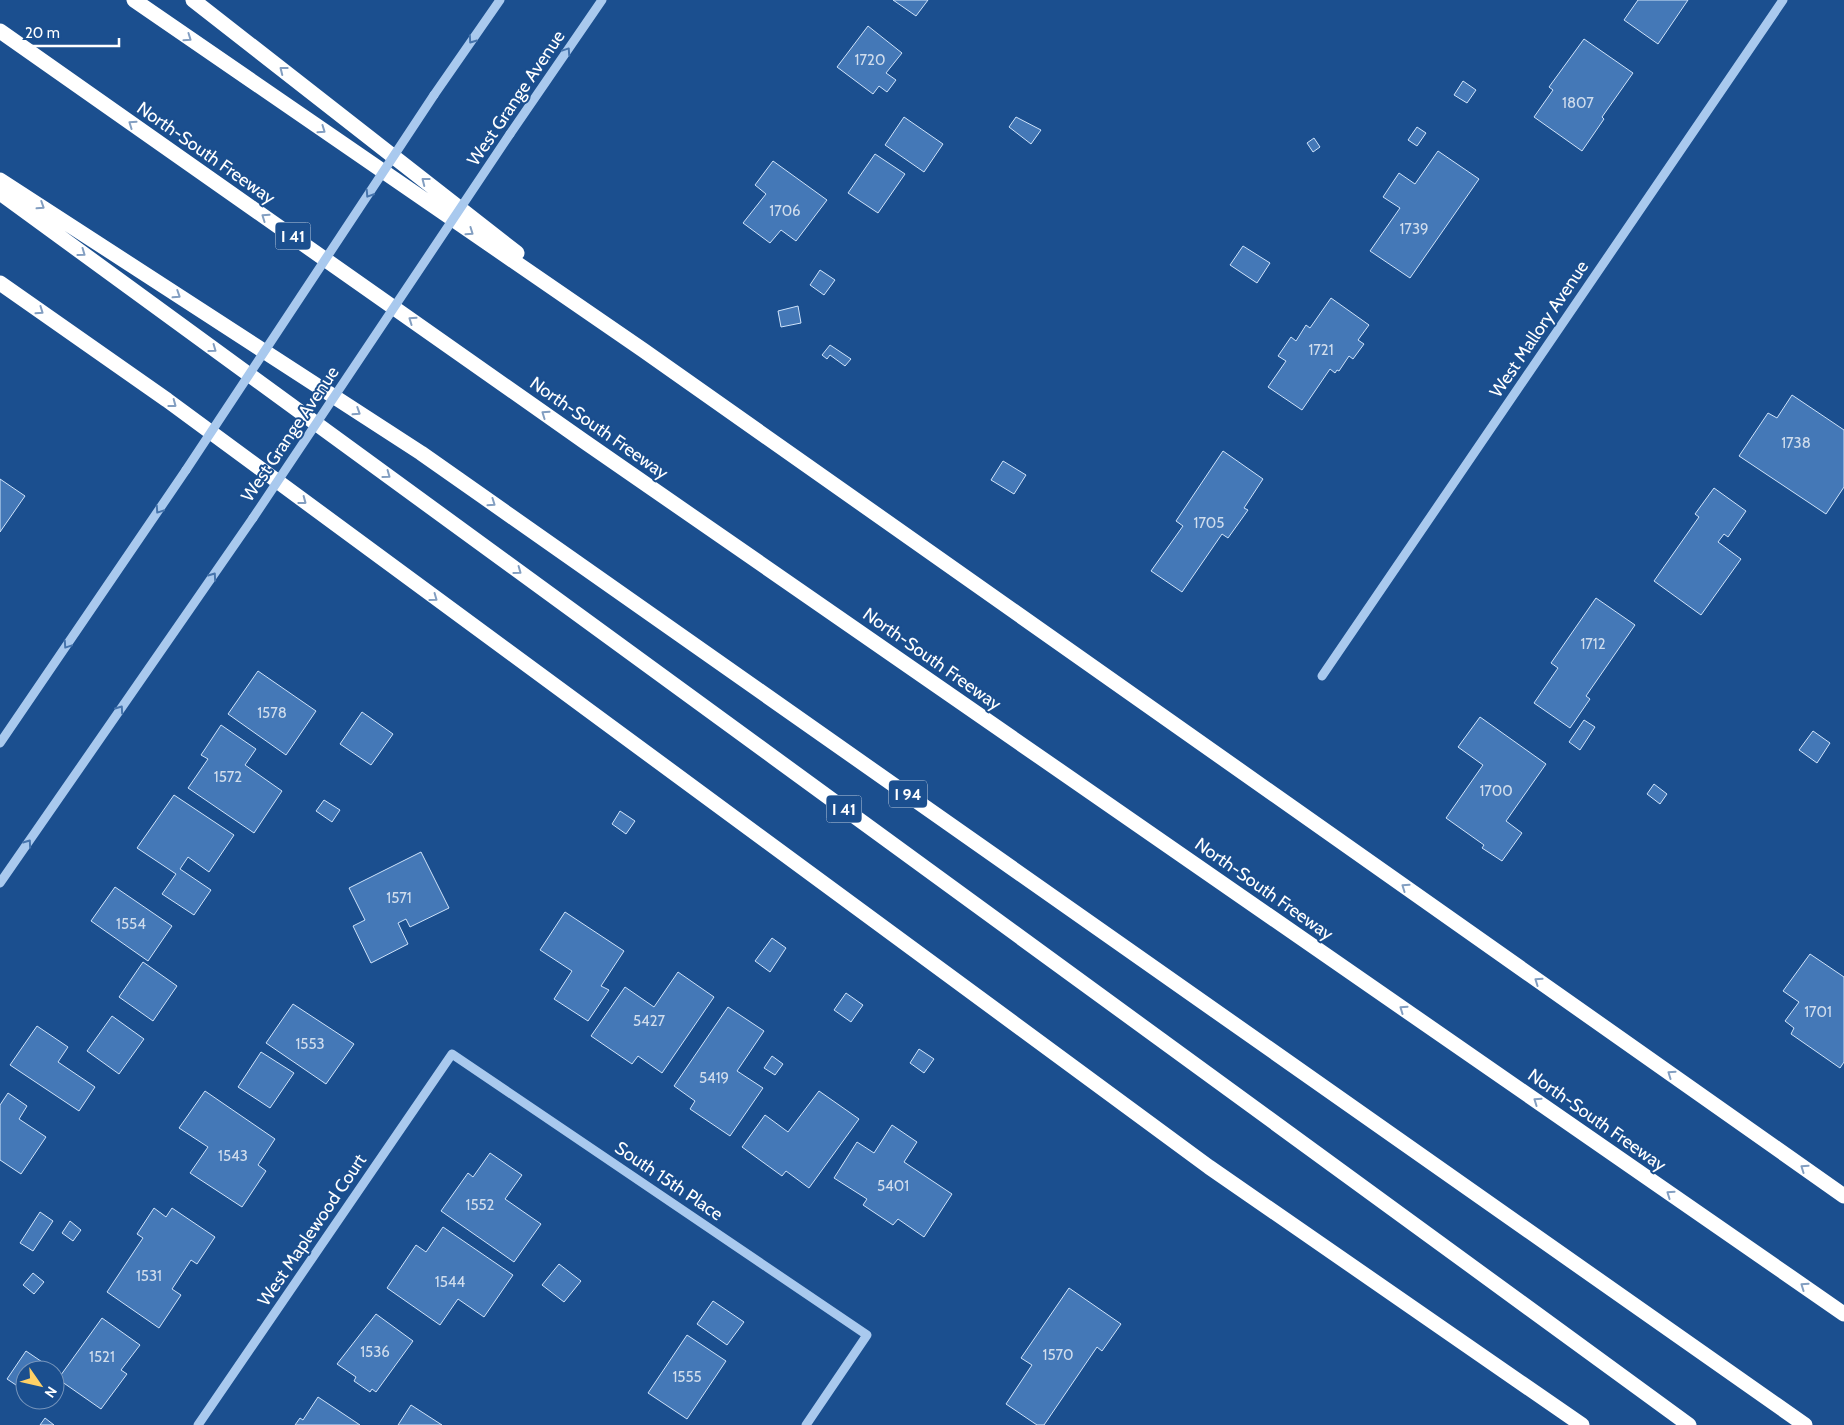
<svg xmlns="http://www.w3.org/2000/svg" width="1844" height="1425" font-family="Cabin,sans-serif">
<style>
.building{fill:#4478b7;stroke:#cfe3fa}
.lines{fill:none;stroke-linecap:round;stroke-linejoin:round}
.minor{stroke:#a9c9ee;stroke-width:9}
.highway{stroke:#fff;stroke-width:15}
.minor-bridge{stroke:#a9c9ee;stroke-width:9}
.oneway{stroke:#829ec1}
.oneway2{stroke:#4674ac}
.labels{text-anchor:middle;stroke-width:4;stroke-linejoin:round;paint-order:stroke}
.number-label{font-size:15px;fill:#d0dded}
.shield{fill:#1b4f8f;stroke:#bbcadd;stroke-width:1}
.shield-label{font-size:16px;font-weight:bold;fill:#fff}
.street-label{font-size:18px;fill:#fff;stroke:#1b4f8f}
</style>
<rect width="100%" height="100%" fill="#1b4f8f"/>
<path class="building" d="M 893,0 L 928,0 L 916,16 Z
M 1638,0 L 1688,0 L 1658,44 L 1624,20 Z
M 868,26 L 902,53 L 886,73 L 896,80 L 887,92 L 879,86 L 873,94 L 837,67 Z
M 1584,39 L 1633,73 L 1602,117 L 1604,119 L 1582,151 L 1534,117 L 1553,90 L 1549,87 Z
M 1463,81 L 1476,90 L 1467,103 L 1454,95 Z
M 904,117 L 943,144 L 924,172 L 885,145 Z
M 1016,117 L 1041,130 L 1031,144 L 1009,127 Z
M 1417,127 L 1426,133 L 1417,146 L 1408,140 Z
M 1314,138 L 1320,147 L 1313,152 L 1307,143 Z
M 1438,151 L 1479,179 L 1410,278 L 1370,251 L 1400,208 L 1383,197 L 1399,173 L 1415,184 Z
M 875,154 L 905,174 L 878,213 L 848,193 Z
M 773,161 L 827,200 L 796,241 L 781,230 L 770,243 L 743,223 L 766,194 L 755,185 Z
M 1243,246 L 1270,263 L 1257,283 L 1230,265 Z
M 820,270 L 835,280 L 824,295 L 810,285 Z
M 1331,298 L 1369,325 L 1358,340 L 1364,344 L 1353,359 L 1349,356 L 1339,371 L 1337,370 L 1335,373 L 1330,369 L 1302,410 L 1268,387 L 1286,361 L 1278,356 L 1291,337 L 1296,341 L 1306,325 L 1310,328 Z
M 798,306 L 801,323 L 781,327 L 778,311 Z
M 830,345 L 851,359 L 845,366 L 830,355 L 827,359 L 822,355 Z
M 1792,395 L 1844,430 L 1844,487 L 1826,514 L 1739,456 L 1768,413 L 1777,418 Z
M 1223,451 L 1263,479 L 1244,508 L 1248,510 L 1228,538 L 1222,534 L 1182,592 L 1151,571 L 1183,526 L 1176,521 Z
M 1003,461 L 1026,475 L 1014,494 L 991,480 Z
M 0,479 L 25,496 L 0,532 Z
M 1714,488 L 1746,511 L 1728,537 L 1724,534 L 1718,542 L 1741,559 L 1701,615 L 1654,581 L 1699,517 L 1695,514 Z
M 1596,598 L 1635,625 L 1586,696 L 1590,699 L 1570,728 L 1534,703 L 1558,668 L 1551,663 Z
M 258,671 L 316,711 L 286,755 L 228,714 Z
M 362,712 L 393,734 L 371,765 L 340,744 Z
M 1480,717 L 1546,764 L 1506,821 L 1522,833 L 1502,861 L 1482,848 L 1484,845 L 1446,818 L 1483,765 L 1458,747 Z
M 1584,720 L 1595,727 L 1580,750 L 1569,742 Z
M 221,725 L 256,749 L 245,765 L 282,791 L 254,833 L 188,788 L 208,759 L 201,755 Z
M 1813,731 L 1830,743 L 1817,763 L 1799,750 Z
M 1654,784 L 1667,794 L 1660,804 L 1647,794 Z
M 174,795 L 234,835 L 209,872 L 188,857 L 180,869 L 211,890 L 194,915 L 162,894 L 176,874 L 137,848 Z
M 324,800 L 340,810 L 332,822 L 316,811 Z
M 620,811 L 635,821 L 626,834 L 612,824 Z
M 421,852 L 449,908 L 410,927 L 406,919 L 398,923 L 408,944 L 371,963 L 353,926 L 365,920 L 349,888 Z
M 115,887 L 172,926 L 148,961 L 91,921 Z
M 565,912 L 624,951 L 601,986 L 609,990 L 588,1021 L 554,999 L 572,971 L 540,950 Z
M 772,938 L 786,948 L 770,972 L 755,961 Z
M 1810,954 L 1844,977 L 1844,1062 L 1840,1068 L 1791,1034 L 1794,1028 L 1785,1021 L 1799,1002 L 1783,991 Z
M 143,962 L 177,986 L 153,1021 L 119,997 Z
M 678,972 L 714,997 L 662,1073 L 638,1056 L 632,1064 L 591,1036 L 625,987 L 654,1007 Z
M 846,993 L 863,1005 L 851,1022 L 834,1010 Z
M 293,1004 L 354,1044 L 326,1084 L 266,1043 Z
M 728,1007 L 764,1031 L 737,1071 L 763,1088 L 730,1136 L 690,1109 L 695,1101 L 674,1086 Z
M 112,1016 L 144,1039 L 119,1074 L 87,1051 Z
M 37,1026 L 68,1047 L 58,1062 L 95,1087 L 79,1111 L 10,1065 Z
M 919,1049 L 934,1059 L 924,1073 L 910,1063 Z
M 261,1052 L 294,1073 L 270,1108 L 238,1087 Z
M 772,1056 L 783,1064 L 775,1075 L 764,1068 Z
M 205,1091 L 275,1139 L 258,1165 L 266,1171 L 242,1207 L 190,1173 L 208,1147 L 179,1128 Z
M 819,1091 L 859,1119 L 809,1188 L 786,1171 L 782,1176 L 742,1147 L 765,1115 L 788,1132 Z
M 8,1093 L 27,1106 L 19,1119 L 46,1137 L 21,1174 L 0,1160 L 0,1105 Z
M 892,1125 L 917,1142 L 904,1162 L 952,1194 L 924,1237 L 898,1219 L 893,1225 L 863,1205 L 867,1199 L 834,1178 L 857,1142 L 874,1153 Z
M 490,1153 L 522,1175 L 505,1199 L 541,1224 L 514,1262 L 441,1211 L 468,1173 L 473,1177 Z
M 154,1208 L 166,1217 L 172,1208 L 215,1237 L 197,1264 L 191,1260 L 172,1289 L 181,1295 L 159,1328 L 107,1292 L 143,1238 L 137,1234 Z
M 40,1212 L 53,1221 L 33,1251 L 20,1243 Z
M 70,1221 L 81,1230 L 73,1241 L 62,1233 Z
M 443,1227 L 513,1275 L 484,1317 L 458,1299 L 440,1325 L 387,1288 L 416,1245 L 426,1252 Z
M 559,1264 L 581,1281 L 564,1302 L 542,1285 Z
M 33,1273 L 44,1282 L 34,1294 L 23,1285 Z
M 1069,1288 L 1121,1324 L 1102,1351 L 1097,1347 L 1044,1425 L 1037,1425 L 1006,1404 L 1032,1365 L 1021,1358 Z
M 713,1301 L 744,1322 L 727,1345 L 697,1324 Z
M 376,1314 L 413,1341 L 376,1392 L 372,1389 L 370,1392 L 354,1381 L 356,1377 L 337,1364 Z
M 102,1318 L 140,1345 L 121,1370 L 127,1374 L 101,1409 L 58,1379 Z
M 687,1335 L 726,1361 L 687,1419 L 648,1393 Z
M 26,1351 L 54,1370 L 25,1370 L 25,1391 L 7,1379 Z
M 318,1397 L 360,1425 L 295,1425 L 300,1418 L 303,1420 Z
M 411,1405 L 442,1425 L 398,1425 Z
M 45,1418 L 54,1425 L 40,1425 Z"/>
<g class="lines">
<path class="minor" d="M 434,95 L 500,0
M 510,134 L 602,0
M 1322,676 L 1783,0
M 0,743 L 186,470
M 0,883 L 253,518
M 198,1425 L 452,1054 L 867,1335 L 806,1425"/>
<path class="highway" d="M 134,0 L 643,350 L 1844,1196
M 193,0 L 517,253
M 0,31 L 585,442 L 1844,1314
M 0,180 L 421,453 L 1805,1425
M 0,193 L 1689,1425
M 0,283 L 167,400 L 1209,1167 L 1582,1425"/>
<path class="minor-bridge" d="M 186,470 L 434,95
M 253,518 L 510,134"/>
</g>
<defs><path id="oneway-chevron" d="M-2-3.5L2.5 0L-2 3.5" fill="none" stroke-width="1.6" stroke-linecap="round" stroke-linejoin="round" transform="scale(1.25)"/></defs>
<g class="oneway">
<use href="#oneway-chevron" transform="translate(188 38) rotate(35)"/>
<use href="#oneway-chevron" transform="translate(283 70) rotate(-142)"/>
<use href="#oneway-chevron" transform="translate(132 124) rotate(-145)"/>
<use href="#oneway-chevron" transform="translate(322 130) rotate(35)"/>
<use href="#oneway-chevron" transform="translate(425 181) rotate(-142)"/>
<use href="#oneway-chevron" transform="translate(41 206) rotate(33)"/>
<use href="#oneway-chevron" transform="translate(265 217) rotate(-145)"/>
<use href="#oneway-chevron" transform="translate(470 232) rotate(35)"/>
<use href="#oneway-chevron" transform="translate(82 253) rotate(36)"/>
<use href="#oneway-chevron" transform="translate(177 295) rotate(33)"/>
<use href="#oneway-chevron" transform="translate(40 311) rotate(35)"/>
<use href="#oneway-chevron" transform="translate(412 320) rotate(-145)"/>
<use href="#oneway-chevron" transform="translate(213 349) rotate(36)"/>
<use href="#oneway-chevron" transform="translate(173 404) rotate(37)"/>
<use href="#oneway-chevron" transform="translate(357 412) rotate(33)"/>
<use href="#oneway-chevron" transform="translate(545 414) rotate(-145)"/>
<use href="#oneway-chevron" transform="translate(387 475) rotate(36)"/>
<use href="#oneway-chevron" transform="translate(303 501) rotate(37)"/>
<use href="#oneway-chevron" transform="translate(492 503) rotate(35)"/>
<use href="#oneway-chevron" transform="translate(518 571) rotate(36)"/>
<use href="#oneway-chevron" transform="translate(434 598) rotate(36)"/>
<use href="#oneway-chevron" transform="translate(1405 887) rotate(-145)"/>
<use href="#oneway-chevron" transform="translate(1538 981) rotate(-145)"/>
<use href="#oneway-chevron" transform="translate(1403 1009) rotate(-145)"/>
<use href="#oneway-chevron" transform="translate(1671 1074) rotate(-145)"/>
<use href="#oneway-chevron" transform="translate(1537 1101) rotate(-145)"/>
<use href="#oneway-chevron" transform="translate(1804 1168) rotate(-145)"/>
<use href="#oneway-chevron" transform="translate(1670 1194) rotate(-145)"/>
<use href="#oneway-chevron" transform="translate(1804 1286) rotate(-145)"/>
</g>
<g class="oneway2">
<use href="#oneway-chevron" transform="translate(472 40) rotate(125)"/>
<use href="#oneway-chevron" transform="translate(567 51) rotate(-56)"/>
<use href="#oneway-chevron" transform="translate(369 194) rotate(123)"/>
<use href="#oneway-chevron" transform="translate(159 510) rotate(124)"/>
<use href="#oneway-chevron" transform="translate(213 576) rotate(-55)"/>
<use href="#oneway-chevron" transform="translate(67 645) rotate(124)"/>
<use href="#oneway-chevron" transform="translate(120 709) rotate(-55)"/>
<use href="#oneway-chevron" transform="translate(28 843) rotate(-55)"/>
</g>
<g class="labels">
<g class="number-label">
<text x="870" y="65">1720</text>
<text x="1578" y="108">1807</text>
<text x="785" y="216">1706</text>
<text x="1414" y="234">1739</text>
<text x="1321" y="355">1721</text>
<text x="1796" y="448">1738</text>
<text x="1209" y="528">1705</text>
<text x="1593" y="649">1712</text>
<text x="272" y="718">1578</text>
<text x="228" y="782">1572</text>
<text x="1496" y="796">1700</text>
<text x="399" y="903">1571</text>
<text x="131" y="929">1554</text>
<text x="1818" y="1017">1701</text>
<text x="649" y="1026">5427</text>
<text x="310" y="1049">1553</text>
<text x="714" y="1083">5419</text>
<text x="233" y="1161">1543</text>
<text x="893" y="1191">5401</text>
<text x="480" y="1210">1552</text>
<text x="149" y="1281">1531</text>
<text x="450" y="1287">1544</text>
<text x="375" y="1357">1536</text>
<text x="1058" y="1360">1570</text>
<text x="102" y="1362">1521</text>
<text x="687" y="1382">1555</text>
</g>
<g class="shield">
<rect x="275.5" y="222.5" width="35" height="27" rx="4"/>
<rect x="889" y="780.5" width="38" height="27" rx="4"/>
<rect x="826.5" y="795.5" width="35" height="27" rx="4"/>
</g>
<g class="shield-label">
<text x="293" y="242">I 41</text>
<text x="908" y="800">I 94</text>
<text x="844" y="815">I 41</text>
</g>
<g class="street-label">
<text transform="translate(516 98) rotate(-56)" y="6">West Grange Avenue</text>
<text transform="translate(206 153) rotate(35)" y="6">North-South Freeway</text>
<text transform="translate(1539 329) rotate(-56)" y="6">West Mallory Avenue</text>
<text transform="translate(599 428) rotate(35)" y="6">North-South Freeway</text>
<text transform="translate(290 434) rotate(-56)" y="6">West Grange Avenue</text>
<text transform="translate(932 659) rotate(35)" y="6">North-South Freeway</text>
<text transform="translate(1264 889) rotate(35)" y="6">North-South Freeway</text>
<text transform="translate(1597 1120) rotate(35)" y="6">North-South Freeway</text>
<text transform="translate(669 1181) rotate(34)" y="6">South 15th Place</text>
<text transform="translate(312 1230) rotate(-56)" y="6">West Maplewood Court</text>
</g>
</g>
<g transform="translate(40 1385) rotate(124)"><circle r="24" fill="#1b4f8f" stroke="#7695bc"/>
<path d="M0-4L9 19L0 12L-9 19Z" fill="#ffd166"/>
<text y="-8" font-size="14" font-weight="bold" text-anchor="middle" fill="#ffffff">N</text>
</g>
<path d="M18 38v8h101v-8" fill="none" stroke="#ffffff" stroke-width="2.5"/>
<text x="25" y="38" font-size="15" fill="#ffffff" stroke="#1b4f8f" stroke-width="4" paint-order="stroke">20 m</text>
</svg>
